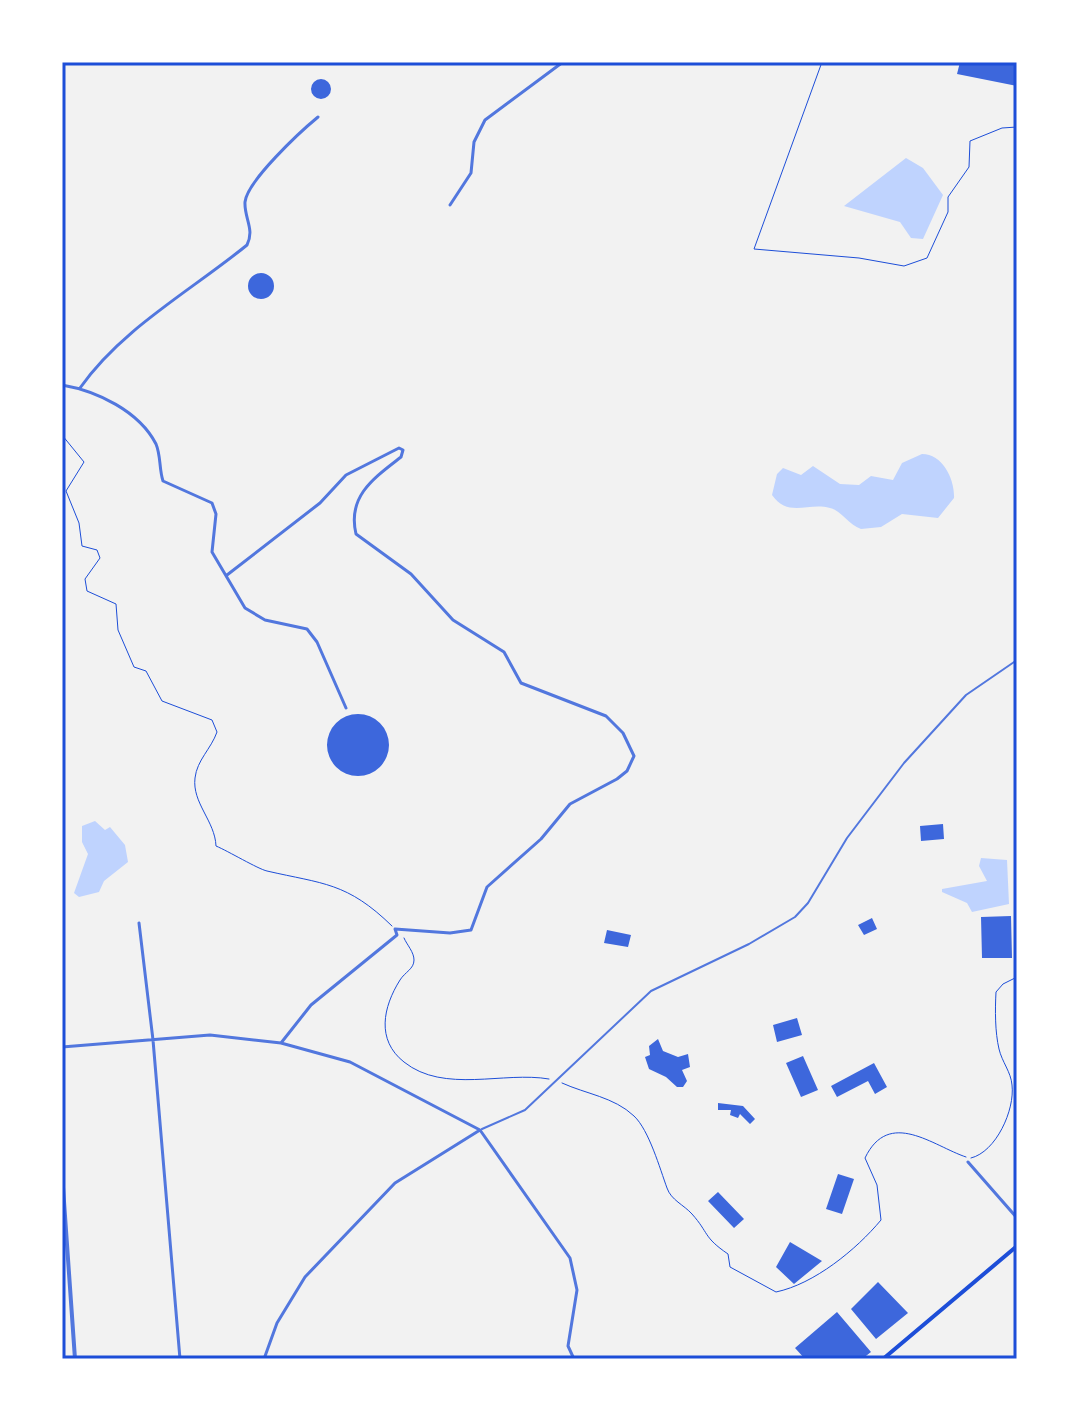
<svg xmlns="http://www.w3.org/2000/svg" width="1079" height="1421" font-family="Poppins,sans-serif">
<style>
.water{fill:#bfd3fe}
.building{fill:#3d67dc}
.lines{fill:none;stroke-linecap:round;stroke-linejoin:round}
.path{stroke:#1d4ed8;stroke-width:1}
.pedestrian{stroke:#5277de;stroke-width:2}
.minor{stroke:#5277de;stroke-width:3}
.tertiary{stroke:#5277de;stroke-width:4}
.secondary{stroke:#1d4ed8;stroke-width:4}
.neatline{fill:none;stroke:#1d4ed8;stroke-width:3}
</style>
<rect width="100%" height="100%" fill="#f2f2f2"/>
<path class="water" d="M 906,158 L 923,168 L 943,195 L 923,239 L 911,238 L 900,222 L 844,206 Z
M 922,454 C 943,454 955,480 954,498 L 938,518 L 902,514 L 881,527 L 861,529 C 849,525 842,511 830,508 C 808,502 788,518 772,495 L 777,474 L 783,468 L 801,475 L 813,466 L 840,484 L 859,485 L 871,476 L 893,480 L 902,463 Z
M 95,821 L 105,830 L 110,827 L 125,845 L 128,862 L 104,881 L 99,892 L 79,897 L 74,893 L 88,854 L 82,842 L 82,826 Z
M 981,858 L 1007,860 L 1009,904 L 972,912 L 967,903 L 942,892 L 942,889 L 987,881 L 979,866 Z"/>
<path class="building" d="M 960,62 L 1017,62 L 1017,86 L 957,74 Z
M311 89a10 10 0 1 1 20 0a10 10 0 1 1-20 0Z
M248 286a13 13 0 1 1 26 0a13 13 0 1 1-26 0Z
M327 745a31 31 0 1 1 62 0a31 31 0 1 1-62 0Z
M 943,824 L 944,839 L 921,841 L 920,826 Z
M 1011,916 L 1012,958 L 982,958 L 981,917 Z
M 872,918 L 877,929 L 864,935 L 858,925 Z
M 607,930 L 631,935 L 628,947 L 604,943 Z
M 797,1018 L 802,1035 L 777,1042 L 773,1025 Z
M 658,1039 L 663,1051 L 678,1057 L 688,1054 L 690,1067 L 682,1070 L 687,1081 L 683,1087 L 677,1087 L 666,1077 L 649,1069 L 645,1057 L 650,1055 L 649,1046 Z
M 803,1056 L 818,1090 L 801,1097 L 786,1063 Z
M 874,1063 L 887,1087 L 875,1094 L 868,1081 L 837,1097 L 831,1086 Z
M 718,1103 L 743,1106 L 755,1119 L 750,1124 L 740,1114 L 738,1118 L 730,1115 L 731,1110 L 718,1110 Z
M 838,1174 L 854,1179 L 842,1214 L 826,1209 Z
M 718,1192 L 744,1219 L 734,1228 L 708,1201 Z
M 790,1242 L 822,1261 L 794,1284 L 776,1267 Z
M 878,1282 L 908,1313 L 876,1339 L 851,1309 Z
M 837,1312 L 871,1352 L 862,1359 L 805,1359 L 795,1348 Z"/>
<g class="lines">
<path class="path" d="M 822,62 L 754,249 L 859,258 L 904,266 L 927,258 L 948,212 L 948,197 L 969,167 L 970,141 L 1002,128 L 1017,127
M 62,435 L 84,462 L 66,491 L 79,523 L 82,546 L 97,550 L 100,558 L 85,579 L 87,591 L 116,604 L 118,630 L 134,667 L 146,671 L 162,701 L 212,720 L 217,732 C 211,749 197,760 195,778 C 192,803 215,821 216,846 C 228,851 258,869 267,871 C 323,884 347,882 392,926
M 404,938 C 407,945 414,952 414,960 C 414,969 405,972 400,980 C 383,1007 376,1040 404,1062 C 444,1094 504,1071 549,1079
M 562,1083 C 586,1094 614,1097 634,1116 C 649,1130 660,1169 667,1188 C 671,1200 684,1205 692,1214 C 709,1233 703,1237 728,1254 L 730,1267 L 776,1292 C 814,1284 856,1250 881,1220 L 877,1185 L 865,1158 C 889,1108 933,1146 966,1157
M 971,1158 C 996,1152 1015,1110 1012,1085 C 1011,1072 1002,1062 999,1049 C 995,1032 995,1010 996,992 L 1003,984 L 1017,977"/>
<path class="pedestrian" d="M 482,1129 L 525,1110 L 651,991 L 749,944 L 795,917 L 808,903 L 847,838 L 904,763 L 966,695 L 1017,660"/>
<path class="minor" d="M 450,205 L 471,173 L 474,142 L 485,120 L 563,62
M 62,385 C 97,391 139,411 156,444 C 161,456 159,469 163,481 L 212,503 L 216,514 L 212,552 L 245,608 L 265,620 L 307,629 L 317,642 L 346,708
M 80,388 C 121,329 192,290 247,245 C 255,229 244,218 245,202 C 247,181 301,131 318,117
M 227,575 L 320,503 L 346,475 L 399,448 L 403,450 L 401,457 C 374,478 347,496 356,534 L 411,574 L 453,620 L 504,652 L 521,683 L 606,716 L 623,733 L 634,756 L 627,771 L 617,779 L 570,804 L 541,839 L 487,887 L 471,930 L 450,933 L 395,929 L 397,935 L 311,1005 L 281,1043
M 139,923 L 153,1040 L 180,1359
M 62,1047 L 210,1035 L 281,1043 L 350,1062 L 480,1130 L 570,1258 L 577,1290 L 568,1346 L 574,1359
M 968,1162 L 1017,1218
M 264,1359 L 277,1323 L 305,1277 L 395,1183 L 480,1130"/>
<path class="tertiary" d="M 62,1173 L 75,1359"/>
<path class="secondary" d="M 883,1359 L 1017,1246"/>
</g>
<rect width="1079" height="1421" fill="none" stroke="#ffffff" stroke-width="128"/>
<rect x="64" y="64" width="951" height="1293" class="neatline"/>
</svg>
